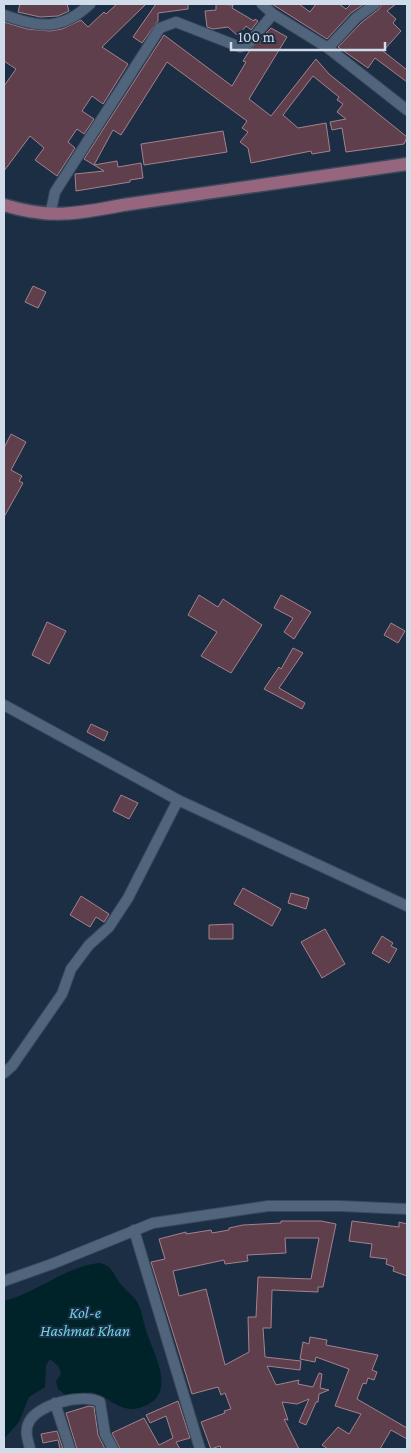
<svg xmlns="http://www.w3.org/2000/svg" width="411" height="1453" font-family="'Crimson Pro',serif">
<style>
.water{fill:#002329}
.building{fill:#5e3f4b;stroke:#a4818d;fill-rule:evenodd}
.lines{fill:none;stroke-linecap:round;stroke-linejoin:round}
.minor-casing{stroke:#3a495b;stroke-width:12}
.major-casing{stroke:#3a495b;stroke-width:15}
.minor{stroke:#50647c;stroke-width:10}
.major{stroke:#96667e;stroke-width:12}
.labels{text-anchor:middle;stroke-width:4;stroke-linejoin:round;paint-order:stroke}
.water-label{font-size:16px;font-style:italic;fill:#68d4e4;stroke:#1c2e44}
</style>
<rect width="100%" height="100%" fill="#1c2e44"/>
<path class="water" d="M 99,1263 C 112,1265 113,1274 120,1283 C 124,1289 131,1294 136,1300 C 143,1311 143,1324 148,1336 C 155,1356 175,1392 147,1405 C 142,1407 135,1410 129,1409 C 115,1407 106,1396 94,1393 C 83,1391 74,1397 64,1394 L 58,1389 L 56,1381 L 61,1374 L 59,1367 L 50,1359 L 46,1365 L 45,1387 L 29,1397 L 19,1422 L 4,1439 L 4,1301 C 37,1293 64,1267 99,1263 Z"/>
<path class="building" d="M 20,4 L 67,4 L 69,11 L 58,16 L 40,17 L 18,12 Z
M 117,4 L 146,4 L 102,47 L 128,64 L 103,104 L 92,96 L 82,111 L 94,119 L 84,134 L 77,129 L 68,142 L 75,148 L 57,176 L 35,160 L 44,148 L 30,136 L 4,171 L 4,86 L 16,69 L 4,61 L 4,22 L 27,29 L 50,31 L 62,29 L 81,20 L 88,27 L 104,12 L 106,14 Z
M 156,4 L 188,4 L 188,9 L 158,13 L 158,21 L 142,43 L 133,37 Z
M 216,4 L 233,5 L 232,8 L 254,21 L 255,19 L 258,21 L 251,30 L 246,26 L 238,36 L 228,27 L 213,29 L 207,27 L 205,11 L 216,10 Z
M 272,4 L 299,4 L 310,12 L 316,4 L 339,4 L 346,9 L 351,4 L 364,4 L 351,13 L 327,39 Z
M 382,4 L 396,4 L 387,11 L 396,19 L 393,23 L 401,31 L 383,51 L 407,70 L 407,82 L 375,58 L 368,68 L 338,47 L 361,23 L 379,9 Z
M 271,28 L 287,37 L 249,99 L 271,116 L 316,59 L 329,74 L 407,137 L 404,144 L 346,152 L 342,128 L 332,130 L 330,122 L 346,119 L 337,112 L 343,104 L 337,100 L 339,97 L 313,76 L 283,115 L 298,128 L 326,123 L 330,151 L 312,154 L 311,151 L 251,163 L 248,148 L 240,142 L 248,132 L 242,128 L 247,121 L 167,62 L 121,135 L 113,130 L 94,165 L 84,159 L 164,35 L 232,86 L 246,62 L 243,61 L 250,50 Z
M 223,131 L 227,152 L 144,165 L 141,144 Z
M 117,161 L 118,167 L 141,163 L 143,178 L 130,180 L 130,182 L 76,191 L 75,174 L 104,171 L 94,165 Z
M 33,286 L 46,292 L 38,308 L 25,302 Z
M 11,434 L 26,442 L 11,470 L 22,476 L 19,481 L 23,483 L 4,517 L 4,448 Z
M 199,595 L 218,607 L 223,599 L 262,625 L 231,673 L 201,656 L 217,632 L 188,615 Z
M 281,595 L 311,612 L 294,639 L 284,632 L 293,618 L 274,608 Z
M 47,622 L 66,631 L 49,664 L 32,655 Z
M 391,623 L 405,631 L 398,643 L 384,635 Z
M 293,648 L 303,653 L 279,688 L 305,703 L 302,709 L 264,689 L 279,667 L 281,669 Z
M 91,724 L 108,732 L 104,741 L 87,732 Z
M 121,795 L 138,803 L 129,819 L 113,811 Z
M 243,888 L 281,909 L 272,926 L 234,904 Z
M 291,893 L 309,898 L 306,909 L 288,903 Z
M 81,896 L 109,914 L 104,922 L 96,917 L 90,927 L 70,915 Z
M 233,924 L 233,939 L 209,939 L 209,925 Z
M 325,929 L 345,964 L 322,978 L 301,942 Z
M 382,936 L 393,943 L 391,946 L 397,949 L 389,963 L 372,953 Z
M 281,1221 L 321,1221 L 336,1224 L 323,1287 L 318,1287 L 318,1292 L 272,1290 L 271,1328 L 263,1328 L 265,1357 L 301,1361 L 300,1370 L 267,1366 L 276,1385 L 299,1380 L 298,1384 L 313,1387 L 319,1373 L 322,1374 L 320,1388 L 329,1390 L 319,1394 L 318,1402 L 316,1402 L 306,1425 L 299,1422 L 309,1399 L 297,1404 L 282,1402 L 288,1420 L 284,1419 L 299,1449 L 221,1449 L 220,1446 L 211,1449 L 201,1422 L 225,1413 L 224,1411 L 231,1409 L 225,1393 L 221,1395 L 218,1387 L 192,1394 L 151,1262 L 165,1259 L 159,1239 L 186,1232 L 186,1234 L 211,1230 L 212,1233 L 229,1230 L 229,1228 L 243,1225 L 281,1223 ZM 285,1238 L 319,1238 L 311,1279 L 258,1277 L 256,1317 L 248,1317 L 249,1352 L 225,1365 L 206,1289 L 179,1296 L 173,1271 L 224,1260 L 225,1264 L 248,1261 L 247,1255 L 286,1253 Z
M 352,1221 L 399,1227 L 399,1222 L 407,1224 L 407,1276 L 393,1271 L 394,1267 L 386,1264 L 387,1259 L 370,1257 L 372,1244 L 349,1241 Z
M 310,1337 L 327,1340 L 326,1345 L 378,1355 L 372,1370 L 377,1372 L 374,1380 L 368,1378 L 366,1384 L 363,1383 L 357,1399 L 407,1428 L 407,1439 L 391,1430 L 380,1449 L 328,1449 L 322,1445 L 338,1427 L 349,1434 L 361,1414 L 335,1406 L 349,1369 L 316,1357 L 315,1362 L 300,1359 L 303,1342 L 309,1344 Z
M 178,1401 L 190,1438 L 176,1442 L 180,1449 L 120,1449 L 112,1433 L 144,1418 L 159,1445 L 173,1438 L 166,1416 L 150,1423 L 146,1415 Z
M 89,1406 L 94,1407 L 98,1435 L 105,1449 L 77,1449 L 66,1413 Z
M 57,1431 L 63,1449 L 60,1449 L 58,1440 L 43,1443 L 41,1434 Z"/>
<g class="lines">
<defs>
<path id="minor" d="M 262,4 L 273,14 L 328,48 L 407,110
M 4,15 C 40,28 61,31 90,4
M 328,48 L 356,18 L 375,4
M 50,215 L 55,192 L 160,28 L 176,22 L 240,47 L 249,43 L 273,14
M 4,705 L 178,800 L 407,906
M 4,1073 L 12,1066 L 62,994 L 71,969 L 89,945 L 109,927 L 128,898 L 178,800
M 134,1230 L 200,1449
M 4,1281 L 52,1264 L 153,1223 L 268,1206 L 340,1206 L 407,1209
M 55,1403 L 70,1449
M 30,1449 C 28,1440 24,1431 29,1422 C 38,1404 83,1393 100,1402 L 105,1434 L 113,1449"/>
<path id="major" d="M 4,205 C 49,219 77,214 123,205 L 407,164"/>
</defs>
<use href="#minor" class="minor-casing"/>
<use href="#major" class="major-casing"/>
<use href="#minor" class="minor"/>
<use href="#major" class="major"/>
</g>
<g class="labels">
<g class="water-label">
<text x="85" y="1318">Kol-e<tspan x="85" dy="18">Hashmat Khan</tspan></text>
</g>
</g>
<rect width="411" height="1453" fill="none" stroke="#d1dcea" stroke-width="10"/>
<path d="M231 42v8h154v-8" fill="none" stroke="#d1dcea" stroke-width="2.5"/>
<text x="238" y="42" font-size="15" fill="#d1dcea" stroke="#1c2e44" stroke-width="4" paint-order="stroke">100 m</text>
</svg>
